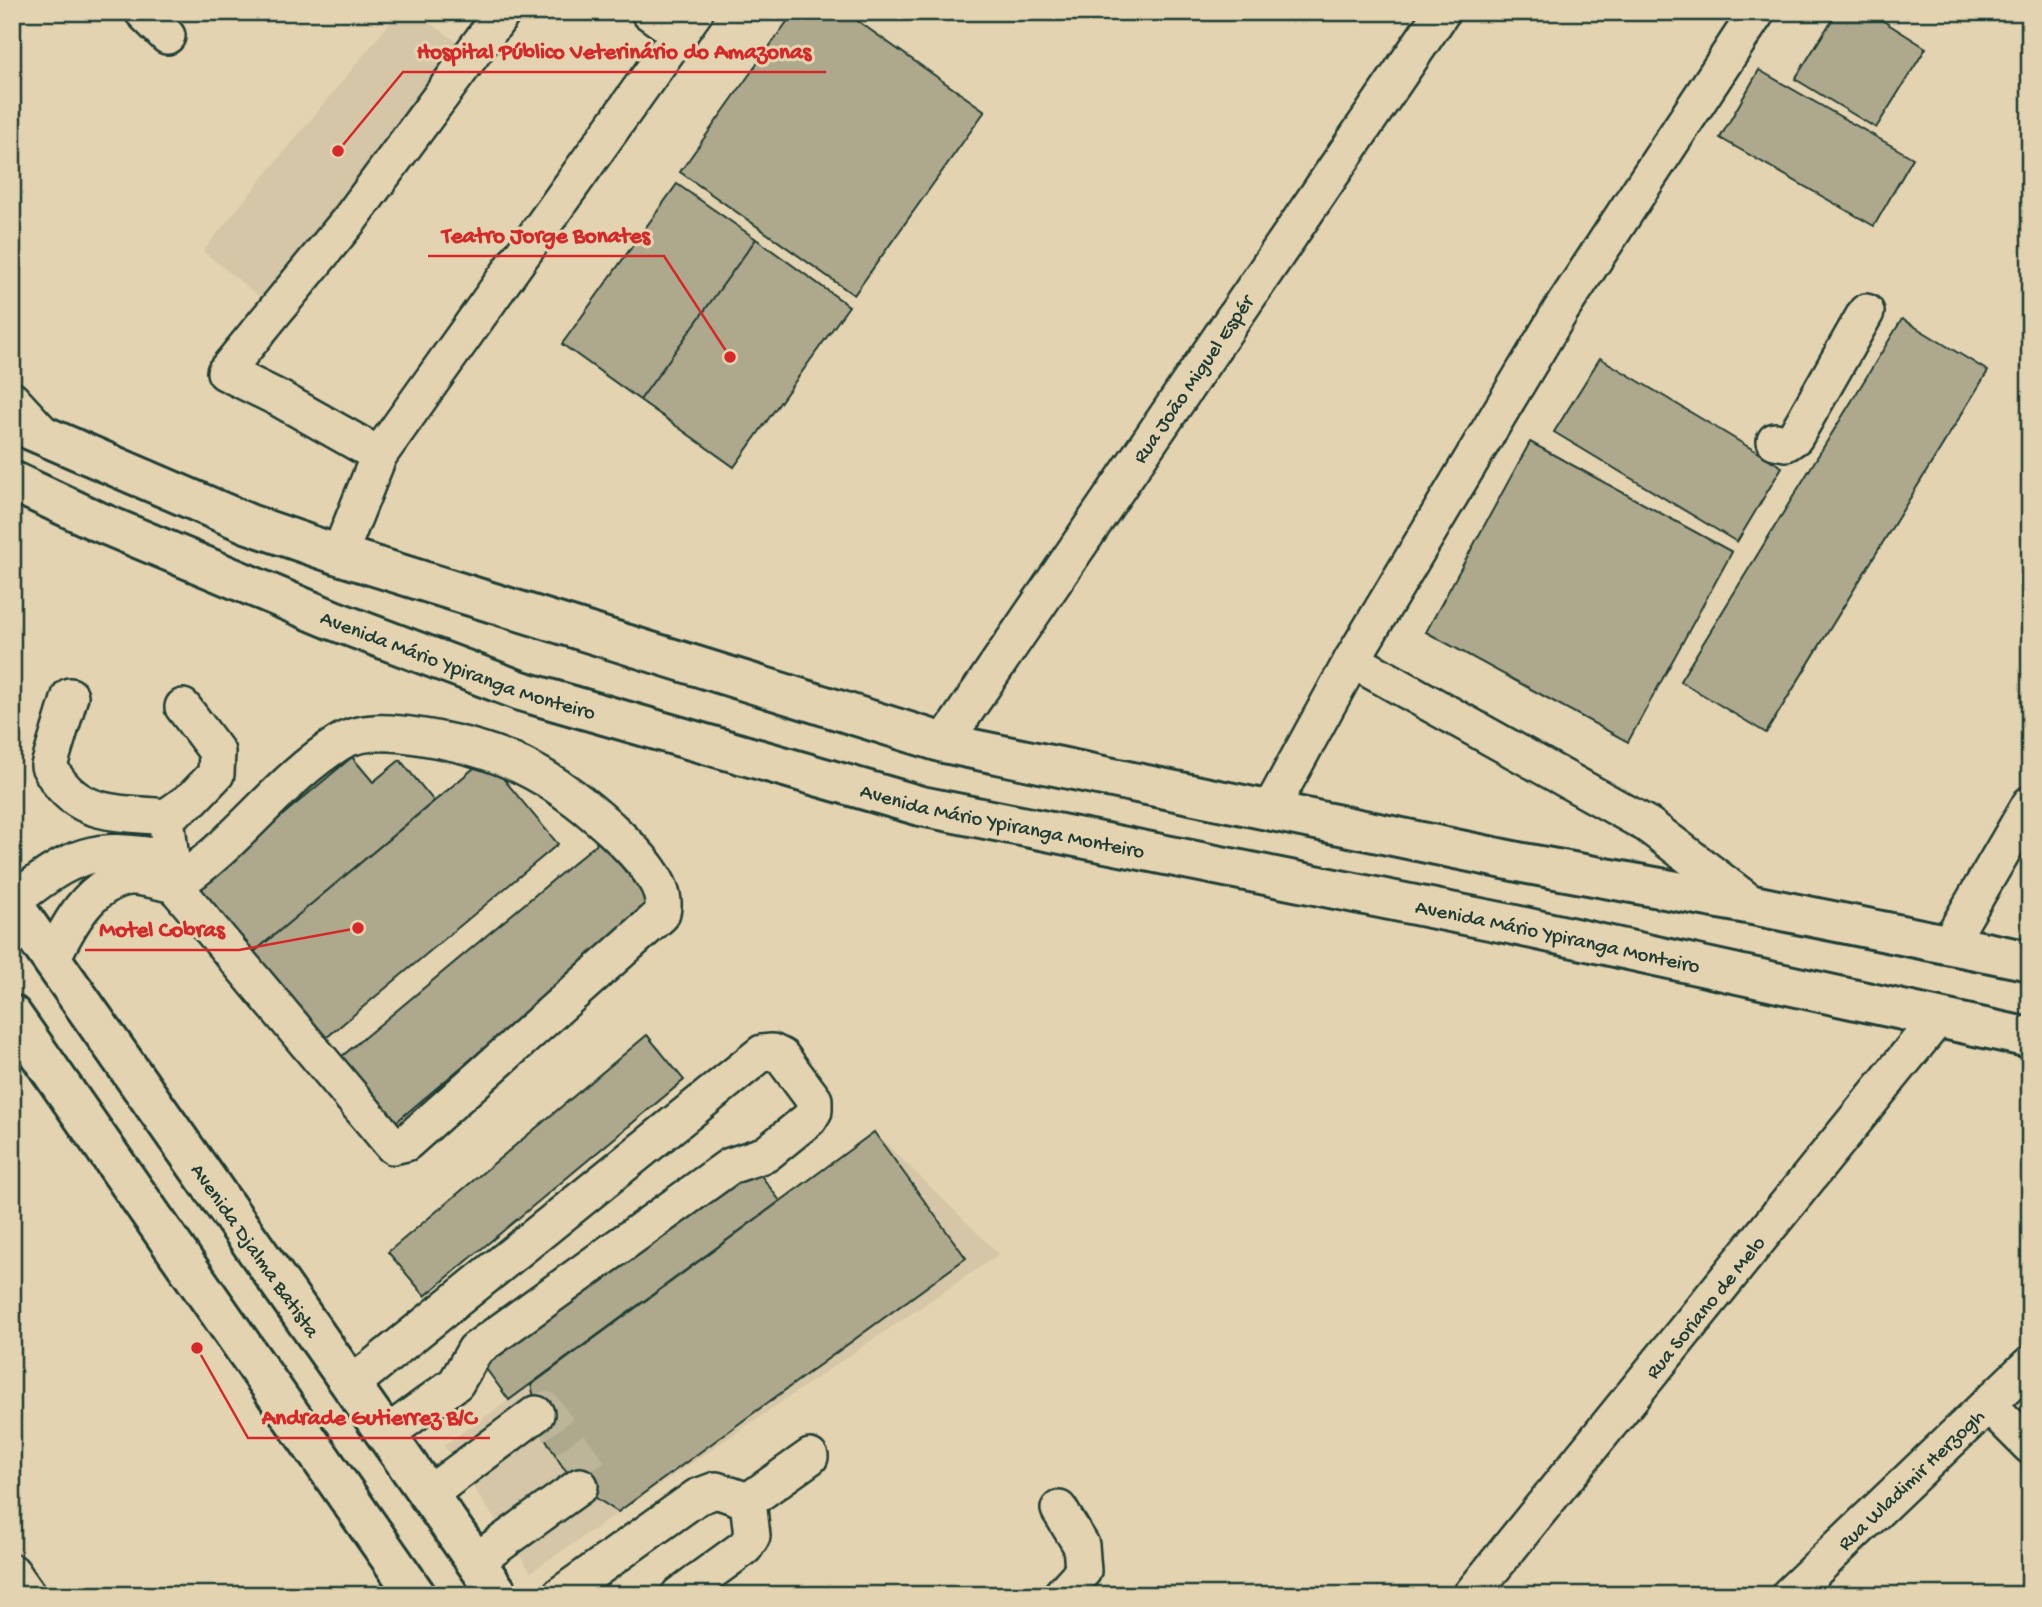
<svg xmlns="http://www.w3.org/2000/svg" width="2042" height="1607" font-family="'Gochi Hand',sans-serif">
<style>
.built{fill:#d4c6a6}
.building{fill:#aea98d;stroke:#1f3d34;stroke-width:2}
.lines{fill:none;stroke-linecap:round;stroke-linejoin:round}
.minor-tunnel{stroke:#bdb597;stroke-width:35;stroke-dasharray:35 18;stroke-linecap:butt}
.minor-casing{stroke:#1f3d34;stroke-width:40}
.major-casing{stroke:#1f3d34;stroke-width:44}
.minor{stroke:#e4d3b0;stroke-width:35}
.major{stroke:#e4d3b0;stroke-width:38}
.labels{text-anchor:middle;stroke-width:6;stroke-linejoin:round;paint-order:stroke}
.street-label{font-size:21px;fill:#1f3d34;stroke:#e4d3b0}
.leader{fill:none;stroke:#d62828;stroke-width:2.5}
.callout-dot{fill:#d62828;stroke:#e4d3b0;stroke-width:2.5}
.callout-label{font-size:23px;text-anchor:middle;font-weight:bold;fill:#d62828;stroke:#e4d3b0;stroke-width:6;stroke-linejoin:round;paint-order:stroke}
</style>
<rect width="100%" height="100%" fill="#e4d3b0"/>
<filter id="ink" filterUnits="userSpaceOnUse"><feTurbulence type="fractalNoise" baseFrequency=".0143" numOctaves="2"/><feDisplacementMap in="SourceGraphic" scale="14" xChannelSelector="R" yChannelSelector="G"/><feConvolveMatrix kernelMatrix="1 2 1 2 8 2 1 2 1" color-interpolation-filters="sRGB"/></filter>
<g filter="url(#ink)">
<path class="built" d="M 399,12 L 413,12 L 473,52 L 266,302 L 203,251 Z
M 874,1132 L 999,1254 L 531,1572 L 444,1445 L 531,1385 Z"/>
<path class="building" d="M 794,12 L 845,12 L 985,111 L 854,295 L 680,172 Z
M 1837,12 L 1869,12 L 1926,48 L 1876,128 L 1795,79 Z
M 1759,70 L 1913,158 L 1874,226 L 1720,138 Z
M 677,184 L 756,239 L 640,400 L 562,344 Z
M 756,239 L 849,306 L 734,467 L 640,400 Z
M 1902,319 L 1988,371 L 1766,733 L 1680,681 Z
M 1600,358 L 1782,467 L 1737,542 L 1554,432 Z
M 1530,442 L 1732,552 L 1628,742 L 1426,632 Z
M 352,757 L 373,782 L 400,760 L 434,801 L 248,957 L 192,891 Z
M 486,758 L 558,844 L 320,1043 L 248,957 Z
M 600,841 L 654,905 L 395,1123 L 341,1057 Z
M 647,1035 L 684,1080 L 425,1296 L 388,1252 Z
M 874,1132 L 966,1258 L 618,1512 L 585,1491 L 562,1466 L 544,1436 L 531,1385 Z
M 754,1166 L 780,1201 L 509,1400 L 484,1366 L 485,1349 Z"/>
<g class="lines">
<path class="minor-tunnel" d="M 536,1414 L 544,1409 L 593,1476 L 580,1486"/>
<defs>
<g id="minor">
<path d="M 143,12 L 167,36"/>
<path d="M 649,12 L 680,34"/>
<path d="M 12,400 L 48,439"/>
<path d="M 1775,441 L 1786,443 L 1795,437 L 1866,312"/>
<path d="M 379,455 L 280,399 L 225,372 L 350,219 L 503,12"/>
<path d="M 339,555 L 379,455 L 695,12"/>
<path d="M 1352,660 L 1648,825 L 1753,905"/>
<path id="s1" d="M 944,743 L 1442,12"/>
<path d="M 1270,810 L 1352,660 L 1561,310 L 1757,12"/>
<path d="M 166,817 L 193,798 L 216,774 L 217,752 L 183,707"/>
<path d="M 12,902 C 73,854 93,844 171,859"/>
<path d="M 1948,945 L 2030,804"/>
<path d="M 52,959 C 67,928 90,882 130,877 C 143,876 160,882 174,885 C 236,846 278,781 339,743 C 361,729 393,732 417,736 C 499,748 550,773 610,828 C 630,847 673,886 661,915 L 406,1143 L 393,1146 L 174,885 L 166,817 C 115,812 74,817 49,766 L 70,696"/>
<path d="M 352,1384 L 762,1053 L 772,1052 L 782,1057 L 814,1100 L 814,1111 L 809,1119 L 766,1154 L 730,1166 L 475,1350 L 456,1383 L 387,1434"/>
<path d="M 1988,1404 L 2030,1446"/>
<path d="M 429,1494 L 536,1414"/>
<path d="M 748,1501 L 810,1457"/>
<path d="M 1059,1509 L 1081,1545 L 1083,1571 L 1061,1595"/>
<path d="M 476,1561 L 580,1486"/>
<path d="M 12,1572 L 28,1595"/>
<path d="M 560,1595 L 697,1497 L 716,1490 L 748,1501"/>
<path d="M 679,1595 L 745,1547 L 752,1536 L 748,1501"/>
<path id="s2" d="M 1471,1595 L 1937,1019"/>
<path id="s3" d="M 1789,1595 L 2030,1364"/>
</g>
<g id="major">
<path d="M 12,422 L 249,524 L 339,555 L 944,743 L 1523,863 L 1753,905 L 2030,961"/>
<path id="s4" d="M 12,481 L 97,521 L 333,620 L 521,691 L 921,806 L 1510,924 L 2030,1038"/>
<path id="s5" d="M 12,903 L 499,1595"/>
<path d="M 12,1015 L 416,1595"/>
</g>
</defs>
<use href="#minor" class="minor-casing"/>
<use href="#major" class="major-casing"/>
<use href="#minor" class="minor"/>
<use href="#major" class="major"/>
</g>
</g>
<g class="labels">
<g class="street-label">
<text dy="7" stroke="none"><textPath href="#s1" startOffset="441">Rua João Miguel Espér</textPath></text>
<text dy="7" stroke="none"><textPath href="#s4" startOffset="483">Avenida Mário Ypiranga Monteiro</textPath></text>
<text dy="7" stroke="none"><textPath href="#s4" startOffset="1050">Avenida Mário Ypiranga Monteiro</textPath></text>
<text dy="7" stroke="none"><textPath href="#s4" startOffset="1617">Avenida Mário Ypiranga Monteiro</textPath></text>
<text dy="7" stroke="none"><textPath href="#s5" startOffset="424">Avenida Djalma Batista</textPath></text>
<text dy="7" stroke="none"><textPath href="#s2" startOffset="371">Rua Soriano de Melo</textPath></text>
<text dy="7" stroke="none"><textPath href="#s3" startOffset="168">Rua Wladimir Herzogh</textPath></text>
</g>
</g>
<path class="leader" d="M338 151L403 72H826M730 357L664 256H428M358 928L239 950H85M197 1348L248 1438H490"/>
<g class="callout-dot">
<circle cx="338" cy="151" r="7"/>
<circle cx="730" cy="357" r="7"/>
<circle cx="358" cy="928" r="7"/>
<circle cx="197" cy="1348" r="7"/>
</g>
<g class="callout-label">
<text x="614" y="58">Hospital Público Veterinário do Amazonas</text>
<text x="546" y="242">Teatro Jorge Bonates</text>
<text x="162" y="936">Motel Cobras</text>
<text x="369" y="1424">Andrade Gutierrez B/C</text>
</g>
<rect width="2042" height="1607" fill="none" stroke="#e4d3b0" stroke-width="42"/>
<rect x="21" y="21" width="2000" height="1565" fill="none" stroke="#1f3d34" stroke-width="2.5" filter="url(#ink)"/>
</svg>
